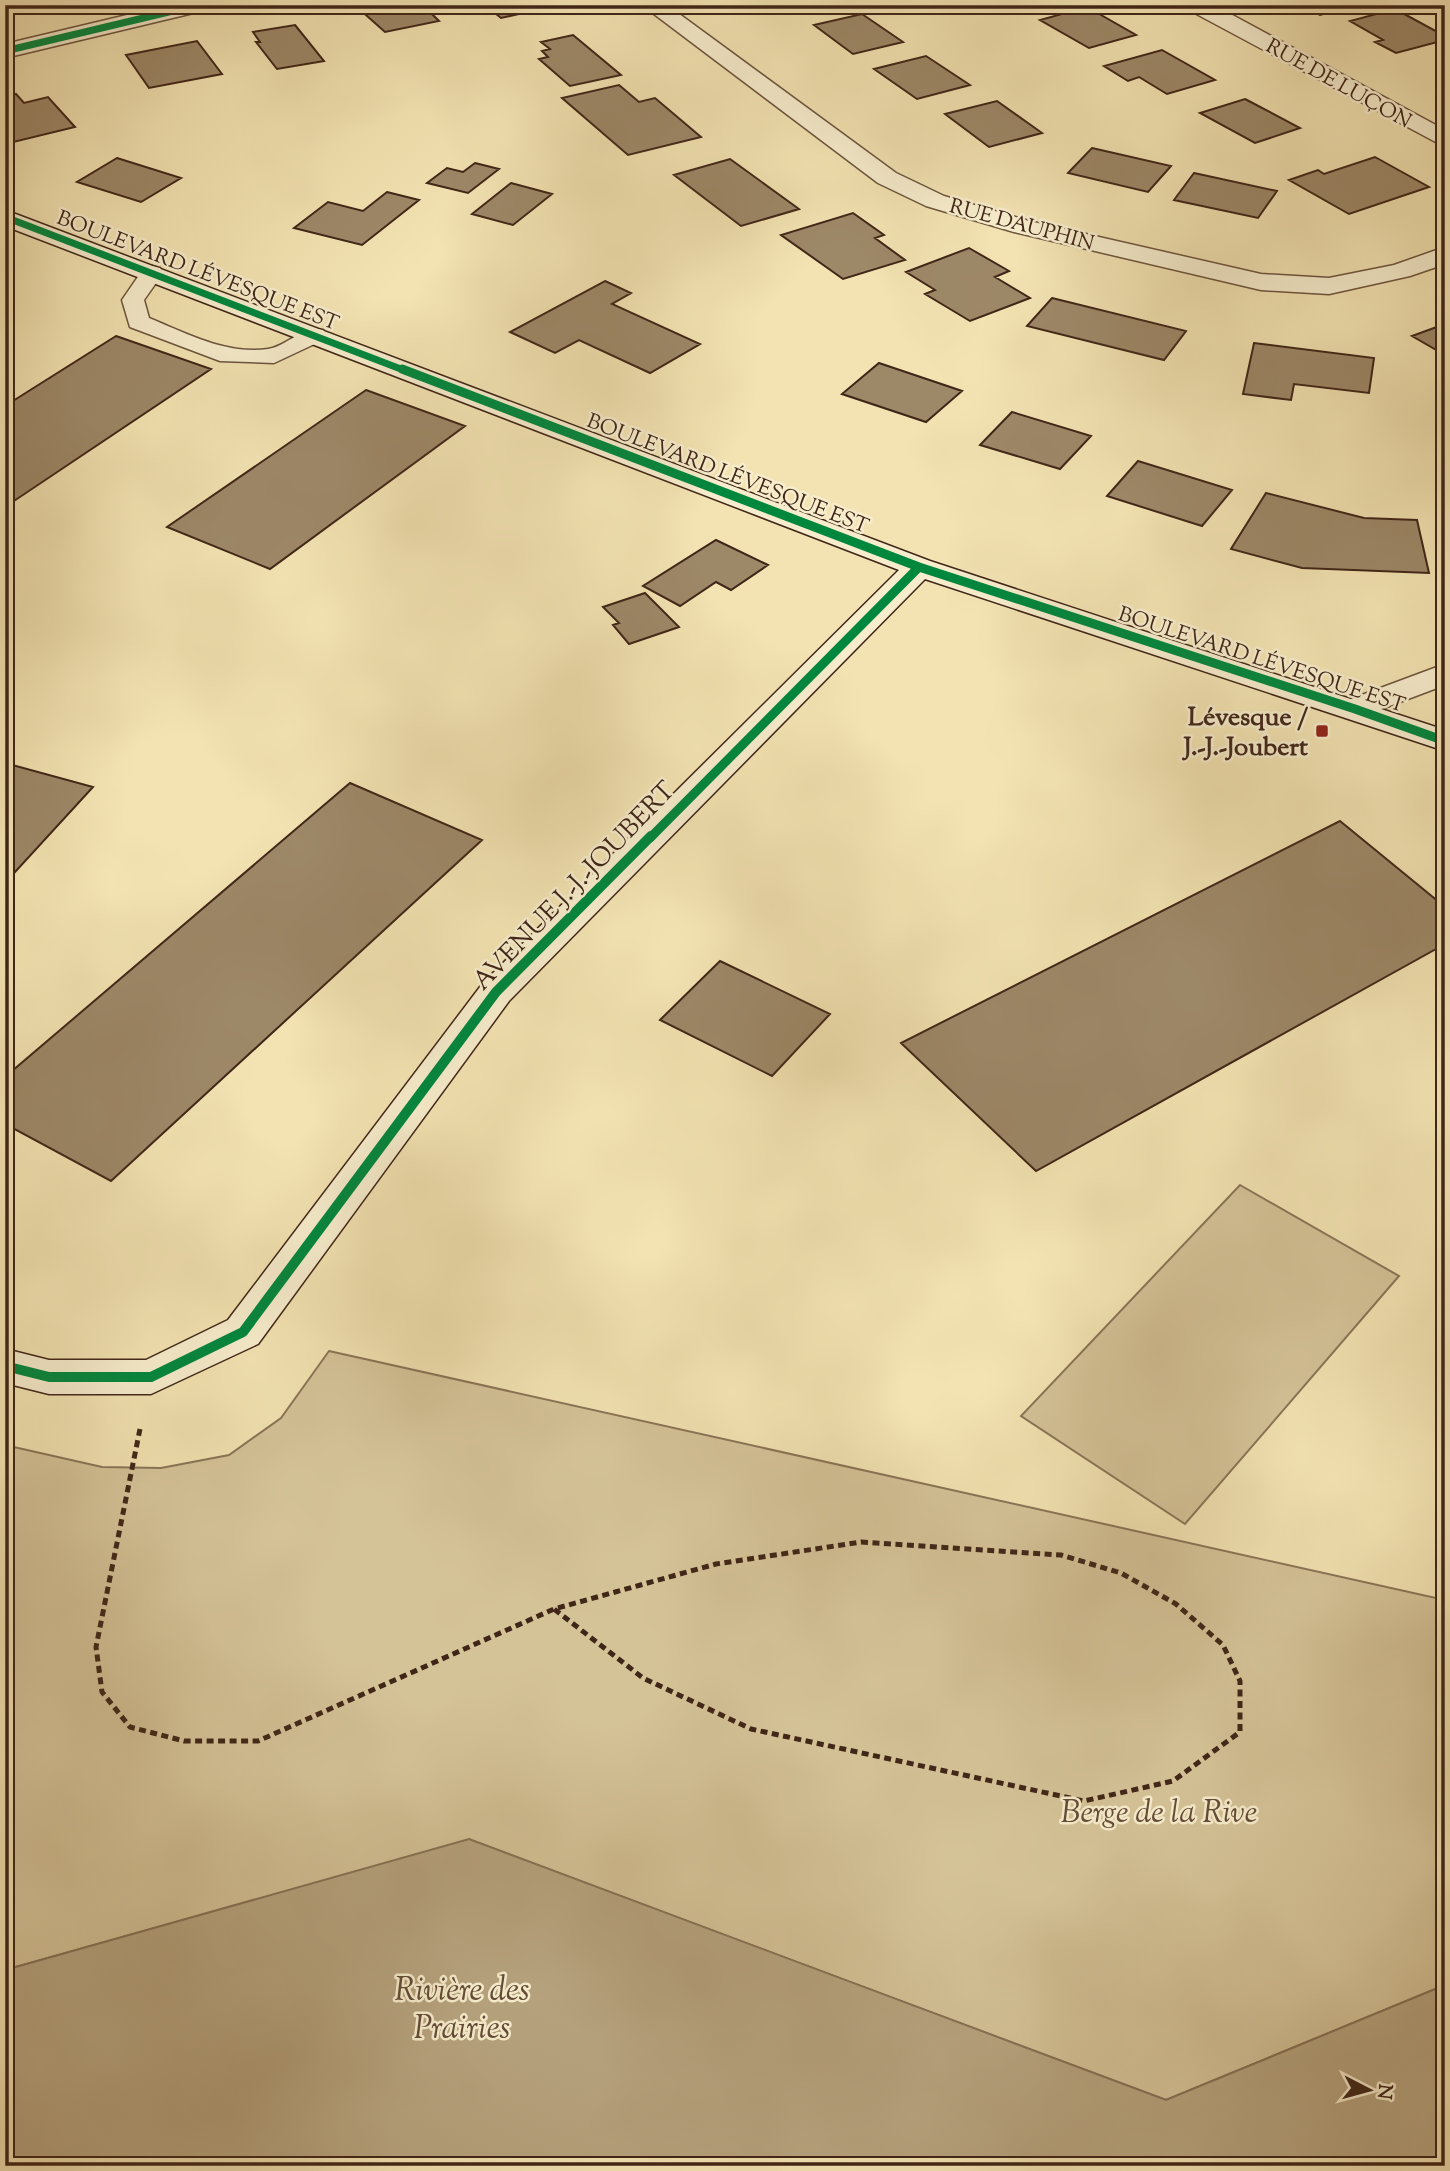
<svg xmlns="http://www.w3.org/2000/svg" width="1450" height="2171" font-family="'Sorts Mill Goudy',serif">
<style>
.green{fill:#d5c398;stroke:#8a7458;stroke-width:2}
.water{fill:#b6a37e;stroke:#877155;stroke-width:2}
.building{fill:#9d8868;stroke:#402618;stroke-width:2}
.lines{fill:none;stroke-linecap:round;stroke-linejoin:round}
.lane-casing{stroke:#6d553e;stroke-width:3}
.street-casing{stroke:#6d553e;stroke-width:3}
.secondary-casing{stroke:#402618;stroke-width:3}
.path{stroke:#402618;stroke-width:5;stroke-dasharray:7 4.5;stroke-linecap:butt}
.lane{fill:#f7edcd;fill-rule:evenodd}
.street{fill:#f7edcd;fill-rule:evenodd}
.secondary{fill:#f7edcd;fill-rule:evenodd}
.cycleway-far2-casing{stroke:#f7edcd;stroke-width:10}
.cycleway-far1-casing{stroke:#f7edcd;stroke-width:12}
.cycleway-casing{stroke:#f7edcd;stroke-width:15}
.cycleway-far2{stroke:#00873e;stroke-width:7}
.cycleway-far1{stroke:#00873e;stroke-width:9}
.cycleway{stroke:#00873e;stroke-width:10}
.poi-dot{fill:#8f2418;stroke:#f7edcd;stroke-width:2.5}
.labels{text-anchor:middle;stroke-width:5;stroke-linejoin:round;paint-order:stroke}
.far-street-label{font-size:21px;fill:#402618;stroke:#f7edcd}
.poi-label{font-size:26px;font-weight:bold;fill:#402618;stroke:#f7edcd;text-anchor:end}
.street-label{font-size:26px;fill:#402618;stroke:#f7edcd}
.near-park-label{font-size:32px;font-style:italic;fill:#654d38;stroke:#f7edcd}
.near-water-label{font-size:33px;font-style:italic;fill:#634c37;stroke:#f7edcd}
</style>
<rect width="100%" height="100%" fill="#f3e3b2"/>
<filter id="stains"><feTurbulence type="fractalNoise" baseFrequency=".00286" numOctaves="4"/><feColorMatrix values="0 0 0 0 .2 0 0 0 0 .09 0 0 0 0 .02 0 0 0 .5 -.17"/></filter>
<radialGradient id="worn" r=".72"><stop offset=".6" stop-color="#630" stop-opacity="0"/><stop offset="1" stop-color="#630" stop-opacity=".3"/></radialGradient>
<path class="green" d="M 1240,1185 L 1399,1276 L 1185,1524 L 1021,1416 Z
M 329,1351 L 1445,1600 L 1445,1985 L 1166,2100 L 469,1840 L 5,1970 L 5,1445 L 102,1467 L 161,1468 L 229,1455 L 281,1418 Z"/>
<path class="water" d="M 469,1839 L 1166,2100 L 1445,1985 L 1445,2166 L 5,2166 L 5,1970 Z"/>
<path class="building" d="M 367,5 L 459,5 L 462,8 L 432,14 L 439,21 L 385,32 L 357,7 Z
M 485,5 L 559,5 L 501,18 Z
M 1302,5 L 1356,5 L 1320,15 Z
M 1087,7 L 1136,35 L 1089,48 L 1040,20 Z
M 1395,9 L 1445,36 L 1445,40 L 1396,53 L 1375,42 L 1383,40 L 1350,21 Z
M 862,14 L 903,42 L 853,54 L 814,25 Z
M 295,25 L 324,61 L 277,69 L 256,42 L 260,42 L 253,32 Z
M 573,35 L 621,75 L 570,86 L 539,59 L 548,57 L 542,51 L 550,49 L 541,42 Z
M 197,41 L 222,74 L 149,88 L 126,55 Z
M 1162,50 L 1215,80 L 1167,94 L 1139,77 L 1128,81 L 1104,66 Z
M 926,56 L 970,85 L 917,99 L 874,69 Z
M 619,85 L 639,102 L 655,98 L 701,137 L 628,155 L 562,98 Z
M 16,94 L 24,103 L 48,97 L 75,127 L 5,144 L 5,97 Z
M 1245,99 L 1300,128 L 1255,143 L 1200,113 Z
M 997,101 L 1042,133 L 989,147 L 945,114 Z
M 1092,148 L 1171,166 L 1148,192 L 1068,173 Z
M 1375,157 L 1429,187 L 1349,214 L 1289,180 L 1318,170 L 1324,174 Z
M 117,158 L 181,178 L 141,202 L 77,182 Z
M 730,159 L 799,209 L 741,226 L 674,175 Z
M 475,163 L 499,169 L 468,193 L 427,183 L 447,168 L 463,172 Z
M 1194,173 L 1277,191 L 1258,218 L 1174,200 Z
M 511,183 L 552,194 L 513,225 L 472,214 Z
M 387,192 L 419,200 L 362,245 L 294,228 L 328,202 L 363,211 Z
M 853,213 L 884,235 L 875,238 L 905,260 L 843,279 L 781,235 Z
M 969,248 L 1009,271 L 995,277 L 1030,298 L 970,321 L 925,294 L 935,290 L 906,272 Z
M 605,281 L 631,293 L 612,304 L 700,344 L 650,373 L 579,340 L 555,353 L 510,332 Z
M 1052,298 L 1186,331 L 1164,360 L 1027,326 Z
M 1445,324 L 1445,355 L 1412,336 Z
M 116,336 L 211,369 L 5,507 L 5,406 Z
M 1254,343 L 1374,358 L 1369,393 L 1294,384 L 1291,400 L 1243,394 Z
M 879,363 L 962,391 L 926,422 L 842,394 Z
M 366,390 L 465,426 L 270,569 L 167,527 Z
M 1012,412 L 1091,436 L 1060,469 L 980,445 Z
M 1138,461 L 1232,490 L 1202,526 L 1107,496 Z
M 1266,493 L 1364,518 L 1417,520 L 1429,573 L 1302,568 L 1231,549 Z
M 716,540 L 768,565 L 731,590 L 716,582 L 680,606 L 643,586 Z
M 645,593 L 679,627 L 629,644 L 613,625 L 619,623 L 603,607 Z
M 5,763 L 93,787 L 5,883 Z
M 350,783 L 482,840 L 111,1181 L 5,1124 L 5,1077 Z
M 1340,821 L 1445,907 L 1445,944 L 1036,1171 L 901,1043 Z
M 720,961 L 830,1014 L 772,1076 L 660,1020 Z"/>
<g class="lines">
<defs>
<path id="lane" d="M 152,266 L 160,268 L 163,273 L 144,300 L 149,318 C 186,333 226,355 268,349 C 288,346 302,325 323,330 L 327,335 L 323,340 L 274,363 L 220,361 L 130,327 L 122,300 L 144,268 Z"/>
<path id="street" d="M 169,5 L 209,5 L 206,10 L 5,58 L 5,44 Z
M 642,5 L 667,5 L 896,173 L 944,196 L 1029,221 L 1261,274 L 1329,278 L 1394,265 L 1445,247 L 1445,264 L 1410,276 L 1329,294 L 1261,290 L 1014,232 L 926,206 L 878,183 Z
M 1186,5 L 1214,5 L 1445,130 L 1445,147 L 1189,10 Z
M 1445,664 L 1445,685 L 1355,719 L 1343,716 L 1339,709 L 1343,702 Z"/>
<path id="secondary" d="M 5,210 L 930,561 L 1445,730 L 1445,751 L 925,579 L 509,1001 L 258,1344 L 151,1394 L 49,1394 L 5,1383 L 5,1349 L 49,1360 L 146,1360 L 228,1320 L 483,983 L 899,570 L 5,226 Z"/>
</defs>
<use href="#lane" class="lane-casing"/>
<use href="#street" class="street-casing"/>
<use href="#secondary" class="secondary-casing"/>
<path class="path" d="M 140,1429 L 96,1647 L 102,1692 L 130,1727 L 184,1741 L 258,1741 L 554,1609
M 861,1542 L 1061,1555 L 1121,1573 L 1176,1604 L 1223,1645 L 1240,1681 L 1240,1732 L 1173,1781 L 1084,1801 L 751,1729 L 643,1678 L 554,1609 L 716,1564 Z"/>
<use href="#lane" class="lane"/>
<use href="#street" class="street"/>
<use href="#secondary" class="secondary"/>
<defs>
<path id="cycleway-far2" d="M 5,51 L 198,5
M 5,217 L 406,371"/>
<path id="cycleway-far1" d="M 402,369 L 919,567 L 1355,709 L 1445,741
M 650,838 L 919,567"/>
<path id="cycleway" d="M 5,1366 L 49,1377 L 151,1377 L 243,1332 L 496,992 L 651,836"/>
</defs>
<use href="#cycleway-far2" class="cycleway-far2-casing"/>
<use href="#cycleway-far1" class="cycleway-far1-casing"/>
<use href="#cycleway" class="cycleway-casing"/>
<use href="#cycleway-far2" class="cycleway-far2"/>
<use href="#cycleway-far1" class="cycleway-far1"/>
<use href="#cycleway" class="cycleway"/>
</g>
<rect class="poi-dot" x="1315" y="724" width="14" height="14" rx="3.5"/>
<g class="labels">
<g class="far-street-label">
<text transform="translate(1339 83) rotate(29)" y="7">RUE DE LUÇON</text>
<text transform="translate(1022 224) rotate(15)" y="7">RUE DAUPHIN</text>
<text transform="translate(198 270) rotate(21)" y="7">BOULEVARD LÉVESQUE EST</text>
<text transform="translate(728 473) rotate(21)" y="7">BOULEVARD LÉVESQUE EST</text>
<text transform="translate(1262 659) rotate(18)" y="7">BOULEVARD LÉVESQUE EST</text>
</g>
<g class="poi-label">
<text x="1308" y="725">Lévesque /<tspan x="1308" dy="30">J.-J.-Joubert</tspan></text>
</g>
<g class="street-label">
<text transform="translate(573 885) rotate(-46)" y="9">AVENUE J.-J.-JOUBERT</text>
</g>
<g class="near-park-label">
<text x="1159" y="1822">Berge de la Rive</text>
</g>
<g class="near-water-label">
<text x="462" y="2000">Rivière des<tspan x="462" dy="38">Prairies</tspan></text>
</g>
</g>
<rect width="1450" height="2171" fill="none" stroke="#f3e3b2" stroke-width="28"/>
<rect x="7" y="7" width="1436" height="2157" fill="none" stroke="#402618" stroke-width="3.5"/>
<rect x="14" y="14" width="1422" height="2143" fill="none" stroke="#402618" stroke-width="2"/>
<g transform="translate(1369 2090) rotate(96)" stroke="#f7edcd" stroke-width="5" paint-order="stroke">
<path d="M0-5L12 26L0 18L-12 26Z" fill="#402618"/>
<text y="-10" font-size="19" font-weight="bold" text-anchor="middle" fill="#402618">N</text>
</g>
<rect width="100%" height="100%" filter="url(#stains)"/>
<rect width="100%" height="100%" fill="url(#worn)"/>
</svg>
